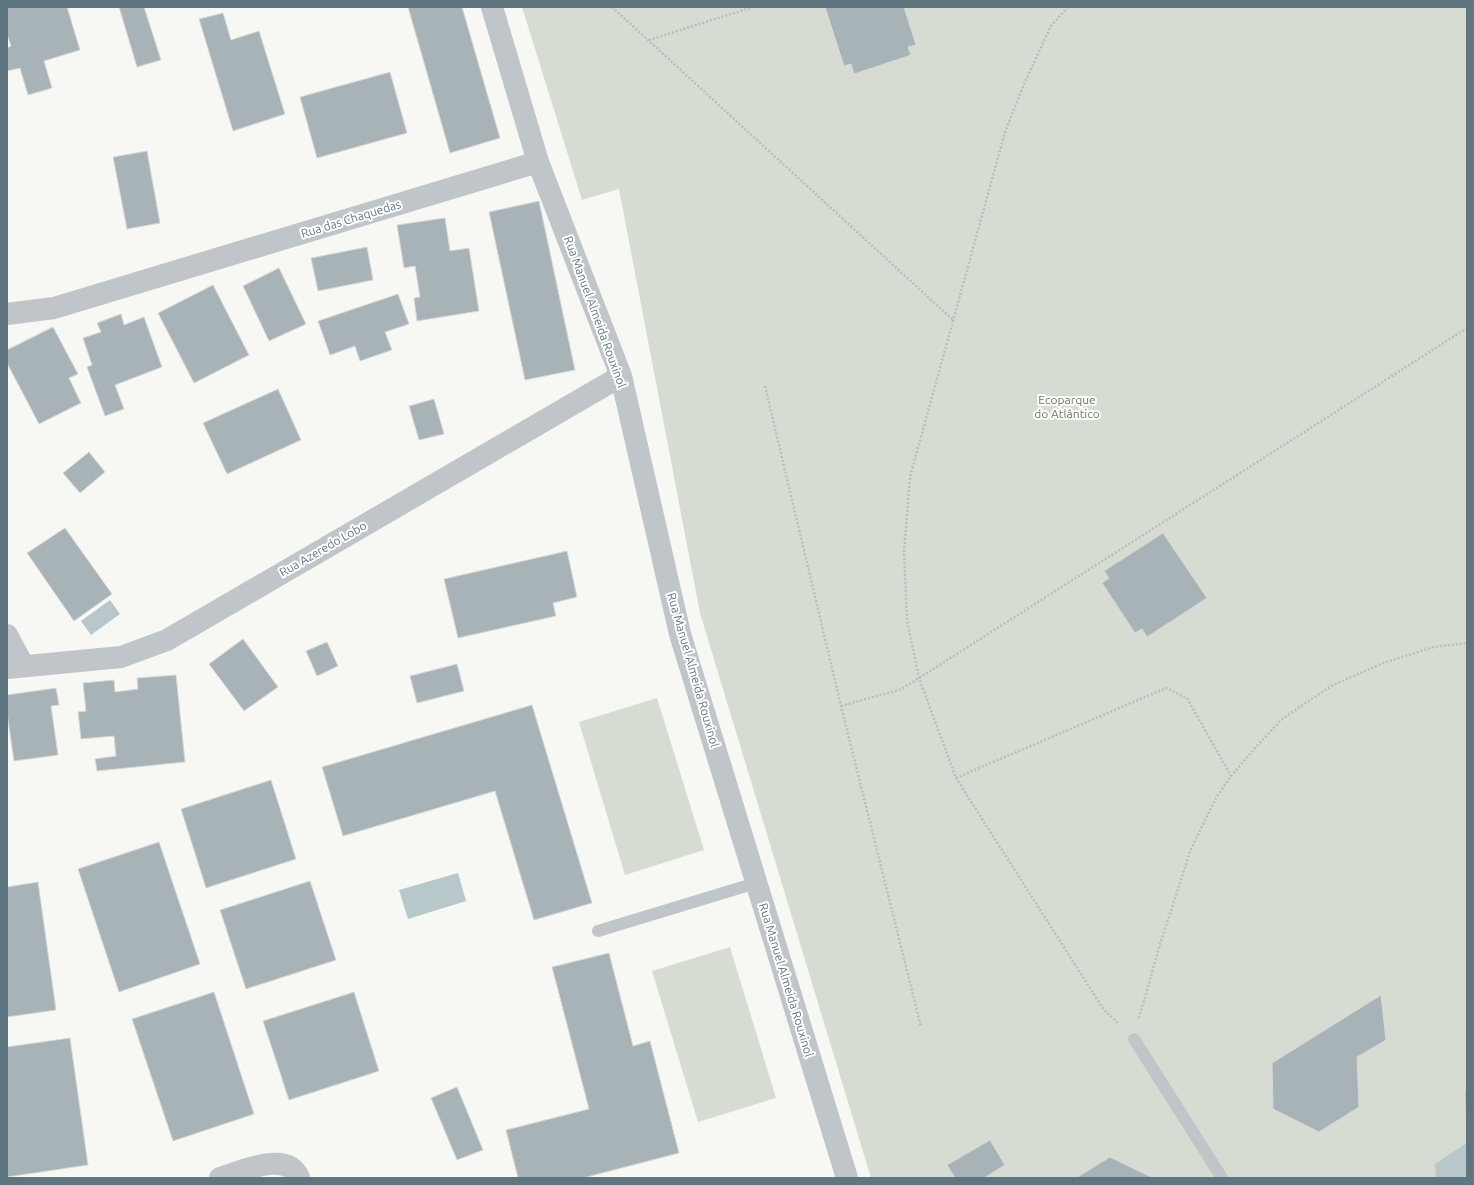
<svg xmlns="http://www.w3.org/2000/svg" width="1474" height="1185" font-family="Ubuntu,sans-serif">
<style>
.green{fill:#d7dcd2}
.water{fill:#b7c7ca}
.building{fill:#a8b3b8;stroke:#d8d8d6}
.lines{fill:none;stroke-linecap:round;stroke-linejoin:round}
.path{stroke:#b9bdc0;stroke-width:2.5;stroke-dasharray:2 2;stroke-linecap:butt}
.lane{stroke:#bfc5c8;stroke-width:12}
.street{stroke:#bfc5c8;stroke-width:22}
.labels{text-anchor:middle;stroke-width:4;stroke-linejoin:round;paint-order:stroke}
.street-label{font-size:12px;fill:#5f7681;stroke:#fff}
.park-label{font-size:12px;fill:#66795e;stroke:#fff}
</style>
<rect width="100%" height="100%" fill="#f7f7f3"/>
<path class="green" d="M 522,7 L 1467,7 L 1467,1178 L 871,1178 L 700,613 L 619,189 L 582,200 Z
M 657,698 L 704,850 L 625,875 L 579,722 Z
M 730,947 L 776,1098 L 698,1122 L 652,971 Z"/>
<path class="water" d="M 110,600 L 120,614 L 91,635 L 81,621 Z
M 458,873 L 466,901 L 408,919 L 399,890 Z
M 1467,1091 L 1467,1178 L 1436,1178 L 1435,1164 L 1467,1143 L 1465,1092 Z"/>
<path class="building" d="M 7,7 L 67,7 L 80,50 L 44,61 L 52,88 L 28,95 L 20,68 L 7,71 L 7,48 L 11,46 L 7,34 Z
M 119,7 L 144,7 L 161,60 L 137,67 Z
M 408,7 L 462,7 L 500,138 L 450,153 Z
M 825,7 L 904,7 L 916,45 L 908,47 L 911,55 L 854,74 L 851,64 L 844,66 Z
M 223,13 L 231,40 L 259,31 L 285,114 L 233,131 L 199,19 Z
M 390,72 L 407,133 L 317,158 L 300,97 Z
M 147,151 L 160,223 L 127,229 L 113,157 Z
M 539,201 L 575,370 L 525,380 L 489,212 Z
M 445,218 L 450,251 L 469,248 L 479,311 L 417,321 L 414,298 L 420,297 L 415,266 L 404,268 L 397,225 Z
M 367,247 L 373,280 L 318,291 L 311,258 Z
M 279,268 L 306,324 L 269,341 L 243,286 Z
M 213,285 L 249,355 L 194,383 L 158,313 Z
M 398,294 L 409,324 L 385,332 L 392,350 L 360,361 L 355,346 L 330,355 L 318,321 Z
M 121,314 L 124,325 L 144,317 L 162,367 L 115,385 L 124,409 L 105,416 L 87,367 L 92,365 L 83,338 L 101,332 L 97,323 Z
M 53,327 L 78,374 L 69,378 L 81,403 L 39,424 L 7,363 L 7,350 Z
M 278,389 L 301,440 L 227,474 L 203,423 Z
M 434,399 L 444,434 L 419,440 L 409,406 Z
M 89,452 L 105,472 L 80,493 L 63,473 Z
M 65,528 L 112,594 L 74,621 L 27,553 Z
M 1163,533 L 1207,598 L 1147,637 L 1142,629 L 1135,633 L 1102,583 L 1109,578 L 1104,571 Z
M 567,551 L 577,597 L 553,603 L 556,616 L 458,638 L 444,579 Z
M 243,639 L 278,687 L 244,711 L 209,664 Z
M 327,642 L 338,666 L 317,676 L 306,651 Z
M 457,664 L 464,691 L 417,703 L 410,676 Z
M 176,675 L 185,762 L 97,771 L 95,759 L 116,756 L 114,736 L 81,739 L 78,712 L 86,711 L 83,683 L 114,680 L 115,692 L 138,689 L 137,678 Z
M 56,688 L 59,705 L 51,706 L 58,755 L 14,761 L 7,713 L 7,695 Z
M 532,705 L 592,903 L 534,920 L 495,791 L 343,836 L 322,767 Z
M 271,780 L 296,859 L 206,888 L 181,809 Z
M 159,842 L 200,964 L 119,992 L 78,869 Z
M 310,881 L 336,960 L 246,989 L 220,910 Z
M 38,882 L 56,1010 L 7,1017 L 7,887 Z
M 609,953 L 633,1046 L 650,1041 L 679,1153 L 583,1178 L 518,1178 L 506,1130 L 589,1109 L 552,967 Z
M 214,992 L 254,1114 L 173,1141 L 132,1019 Z
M 354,992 L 379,1071 L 289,1100 L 263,1021 Z
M 1381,995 L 1386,1040 L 1357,1057 L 1359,1107 L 1319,1132 L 1273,1109 L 1272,1063 Z
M 70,1038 L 88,1165 L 7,1177 L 7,1047 Z
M 457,1087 L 483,1150 L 457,1160 L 431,1098 Z
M 990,1140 L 1005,1165 L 984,1178 L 955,1178 L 947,1165 Z
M 1110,1157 L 1153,1178 L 1076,1178 Z"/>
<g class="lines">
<path class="path" d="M 612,7 L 953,320
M 1068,7 L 1051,26 L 1024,84 L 1005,132 L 910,477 L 904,552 L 907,620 L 919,678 L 956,778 L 1104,1010 L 1119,1024
M 649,40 L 753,7
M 765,386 L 841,706 L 921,1027
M 841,706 L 902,689 L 1467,328
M 956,778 L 1166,688 L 1187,698 L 1231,776
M 1139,1018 L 1160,944 L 1191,849 L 1216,798 L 1231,776 L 1256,747 L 1282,719 L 1331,686 L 1383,663 L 1434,647 L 1467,643"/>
<path class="lane" d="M 598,931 L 756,883
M 1134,1039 L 1222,1178"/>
<path class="street" d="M 492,7 L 538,162 L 621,376 L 680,634 L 847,1178
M 7,314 L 54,308 L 538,162
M 7,635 L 23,665
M 7,668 L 121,657 L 167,640 L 621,376
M 220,1178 C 240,1172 288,1149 299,1178"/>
</g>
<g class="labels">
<g class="street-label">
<text transform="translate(351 219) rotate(-17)" y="4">Rua das Chaquedas</text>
<text transform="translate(595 312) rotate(70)" y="4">Rua Manuel Almeida Rouxinol</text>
<text transform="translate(323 549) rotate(-30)" y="4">Rua Azeredo Lobo</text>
<text transform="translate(693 670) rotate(74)" y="4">Rua Manuel Almeida Rouxinol</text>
<text transform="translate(786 980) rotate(73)" y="4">Rua Manuel Almeida Rouxinol</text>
</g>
<g class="park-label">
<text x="1067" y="404">Ecoparque<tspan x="1067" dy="14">do Atlântico</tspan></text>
</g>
</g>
<rect width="1474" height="1185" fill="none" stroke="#5f7681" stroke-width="16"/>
</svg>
